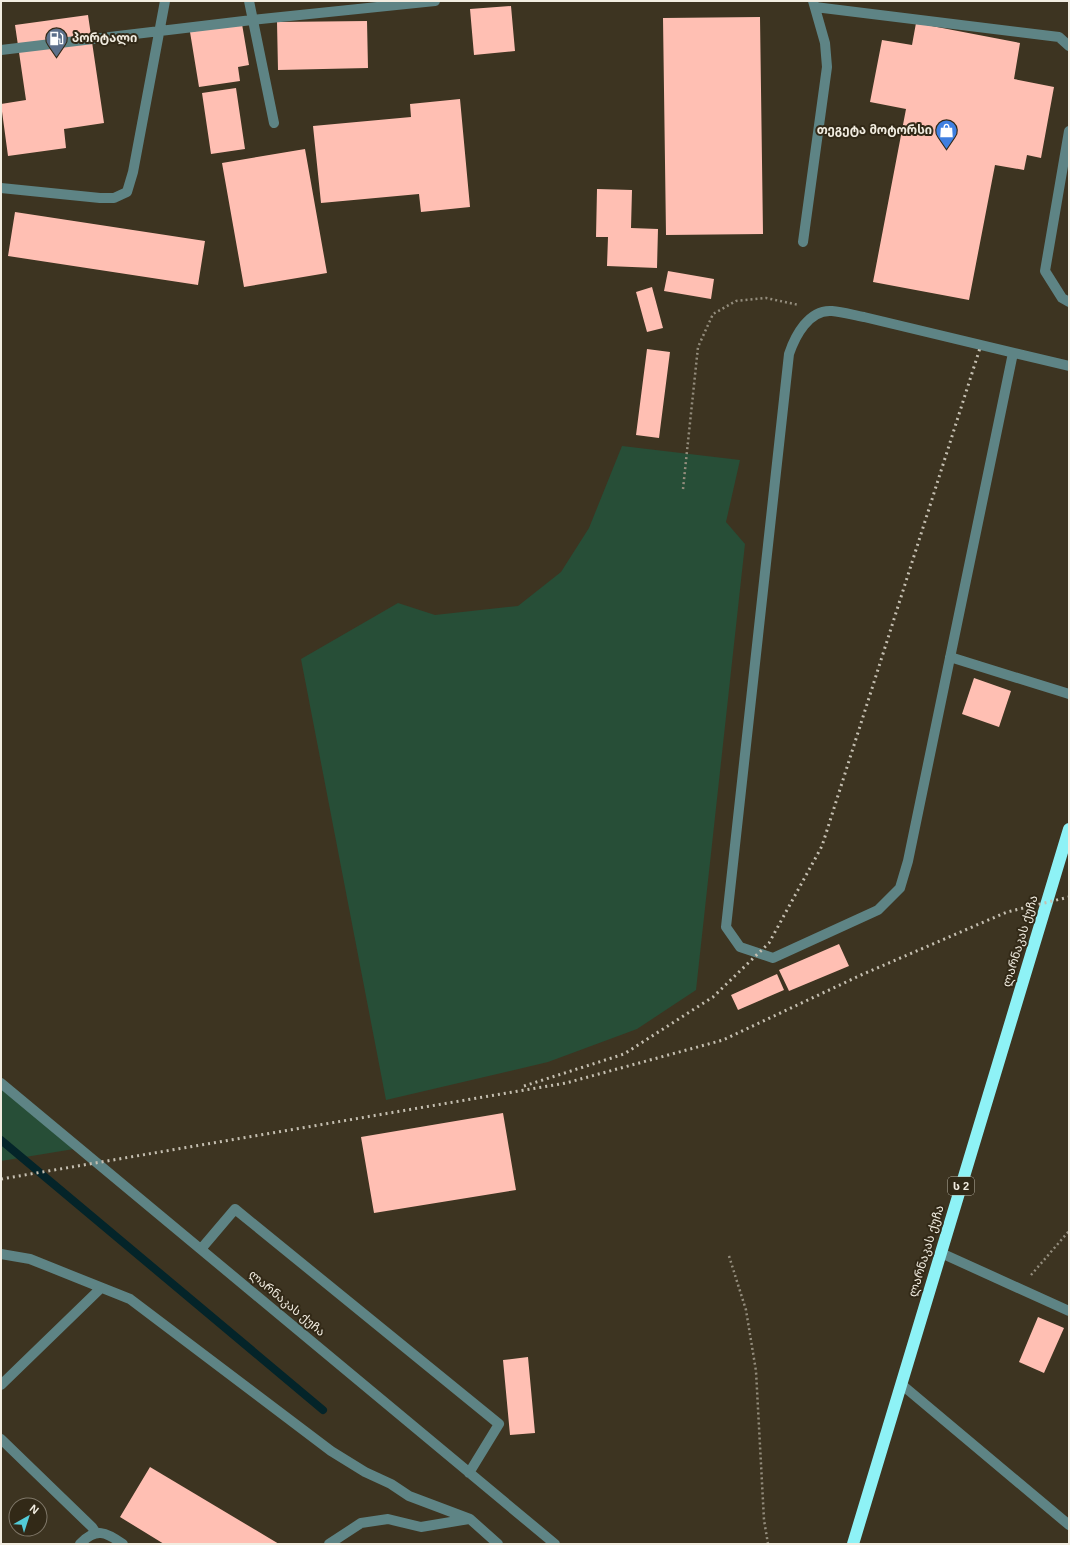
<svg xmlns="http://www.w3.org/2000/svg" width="1070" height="1545" font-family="Helvetica,'Noto Sans Georgian',sans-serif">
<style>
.green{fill:#274e37}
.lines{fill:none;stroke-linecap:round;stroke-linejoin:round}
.stream{stroke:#042429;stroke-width:8}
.building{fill:#ffbfb3}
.path{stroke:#948d7d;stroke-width:2.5;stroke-dasharray:2 3;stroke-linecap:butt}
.minor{stroke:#5e8485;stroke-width:10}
.highway{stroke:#8ef2f6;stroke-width:12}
.rail{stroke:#c5bfb1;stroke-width:3;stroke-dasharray:2 4;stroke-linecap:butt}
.labels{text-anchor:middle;stroke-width:4;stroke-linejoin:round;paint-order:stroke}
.shield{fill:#322917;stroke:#b8b2a4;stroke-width:1}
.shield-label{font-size:11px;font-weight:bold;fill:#f2ede1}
.poi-label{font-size:12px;font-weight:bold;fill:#f2ede1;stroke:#322917;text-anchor:start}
.street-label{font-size:12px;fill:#f2ede1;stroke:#322917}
</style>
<rect width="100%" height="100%" fill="#3d3421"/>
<path class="green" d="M 622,446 L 740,460 L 726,522 L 745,544 L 696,990 L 637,1029 L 548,1062 L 386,1100 L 301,659 L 398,603 L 435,615 L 518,606 L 561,572 L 589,528 Z
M 1,1083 L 80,1148 L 1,1161 Z"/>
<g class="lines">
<path class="stream" d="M 1,1140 L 323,1410"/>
</g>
<path class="building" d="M 511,6 L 515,51 L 474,55 L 470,9 Z
M 88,15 L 104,123 L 64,129 L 66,148 L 8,156 L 1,104 L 26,100 L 15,25 Z
M 760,17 L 763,234 L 666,235 L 663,18 Z
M 367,21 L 368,68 L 278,70 L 277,22 Z
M 916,23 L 1020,43 L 1014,79 L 1054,87 L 1041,158 L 1027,155 L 1024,170 L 995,165 L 969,300 L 873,282 L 906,109 L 870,102 L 882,40 L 912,45 Z
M 242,24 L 249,65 L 238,67 L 240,81 L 199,87 L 190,32 Z
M 236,88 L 245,149 L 211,154 L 202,93 Z
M 460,99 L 470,207 L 421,212 L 419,194 L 321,203 L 313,126 L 411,117 L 410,104 Z
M 305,149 L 327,273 L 244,287 L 222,163 Z
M 597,189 L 632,190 L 631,228 L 658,229 L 657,268 L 607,266 L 608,237 L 596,237 Z
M 15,212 L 205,241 L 198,285 L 8,256 Z
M 668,271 L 714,279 L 711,299 L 664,291 Z
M 652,287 L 663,328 L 647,332 L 636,292 Z
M 647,349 L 670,352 L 659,438 L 636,435 Z
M 974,678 L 1011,691 L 999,727 L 962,714 Z
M 839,944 L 849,966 L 789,991 L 779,970 Z
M 777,974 L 784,990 L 738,1010 L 731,995 Z
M 503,1113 L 516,1190 L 374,1213 L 361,1137 Z
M 1038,1317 L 1064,1328 L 1044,1373 L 1019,1362 Z
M 528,1357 L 535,1433 L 510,1435 L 503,1360 Z
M 150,1467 L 279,1544 L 164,1544 L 120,1517 Z"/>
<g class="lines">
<path class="path" d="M 683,489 L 698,347 L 713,314 L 736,301 L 766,298 L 799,305
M 729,1256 L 746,1310 L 756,1371 L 764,1520 L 768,1544
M 1031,1275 L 1069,1231"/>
<path class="minor" d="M 249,1 L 274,123
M 815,7 L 1059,37 L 1069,46
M 1,50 L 252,20 L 435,1
M 1069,131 L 1045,271 L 1062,298 L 1069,302
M 1,188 L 100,198 L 114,198 L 127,192 L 133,172 L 165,1
M 803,242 L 827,67 L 825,43 L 813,1
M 1013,353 L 908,861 L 900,888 L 878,910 L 773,958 L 740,947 L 726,927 L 789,354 C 795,336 809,309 832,311 C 843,312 853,315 864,317 L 1069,366
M 950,657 L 1069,694
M 1,1083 L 555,1544
M 201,1249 L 235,1209 L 499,1424 L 469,1473
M 941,1253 L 1069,1311
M 1,1254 L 30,1259 L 130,1299 L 331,1451 L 365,1472 L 391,1484 L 409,1496 L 470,1519 L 498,1544
M 901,1384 L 1069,1525
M 1,1385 L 101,1288
M 1,1439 L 92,1527 L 96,1533
M 80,1544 C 96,1527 106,1532 123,1544
M 329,1544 L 361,1523 L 388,1519 L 421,1527 L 469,1519"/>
<path class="highway" d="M 853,1544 L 1069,829"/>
<path class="rail" d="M 524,1086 L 624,1054 L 713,997 L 769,943 L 822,846 L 980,348
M 1,1179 L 566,1083 L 723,1040 L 861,975 L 1007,912 L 1069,897"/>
</g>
<defs>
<symbol id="fuel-pin" viewBox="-11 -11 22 30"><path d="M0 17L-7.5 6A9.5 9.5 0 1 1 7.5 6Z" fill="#5c6f8a" stroke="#322917"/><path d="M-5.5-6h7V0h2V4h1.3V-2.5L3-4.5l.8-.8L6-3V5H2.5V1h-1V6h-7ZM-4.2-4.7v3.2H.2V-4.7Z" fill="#fff"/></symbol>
<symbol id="shop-pin" viewBox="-11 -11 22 30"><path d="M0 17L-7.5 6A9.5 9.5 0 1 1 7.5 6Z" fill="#3f7fe0" stroke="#322917"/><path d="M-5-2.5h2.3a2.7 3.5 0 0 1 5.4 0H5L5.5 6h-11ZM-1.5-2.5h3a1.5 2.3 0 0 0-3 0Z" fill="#fff"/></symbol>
</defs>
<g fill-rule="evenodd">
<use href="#fuel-pin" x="44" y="26" width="25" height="34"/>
<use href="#shop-pin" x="934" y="118" width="25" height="34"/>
</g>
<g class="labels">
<rect class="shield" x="948" y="1177" width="26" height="18" rx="3"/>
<g class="shield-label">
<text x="961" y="1190">ს 2</text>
</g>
<g class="poi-label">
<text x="72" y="42">პორტალი</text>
<text x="932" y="134" text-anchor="end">თეგეტა მოტორსი</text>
</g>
<g class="street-label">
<text transform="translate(1020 941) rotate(-73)" y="4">ლარნაკას ქუჩა</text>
<text transform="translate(926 1251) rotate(-73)" y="4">ლარნაკას ქუჩა</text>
<text transform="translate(287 1303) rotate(40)" y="4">ლარნაკას ქუჩა</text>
</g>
</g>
<rect width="1070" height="1545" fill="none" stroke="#f2ede1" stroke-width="4"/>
<g transform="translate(28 1517) rotate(39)"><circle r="19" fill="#322917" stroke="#7f7768"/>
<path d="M0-3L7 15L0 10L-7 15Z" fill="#52cbd8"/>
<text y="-6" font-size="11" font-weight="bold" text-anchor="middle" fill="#f2ede1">N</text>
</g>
</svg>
